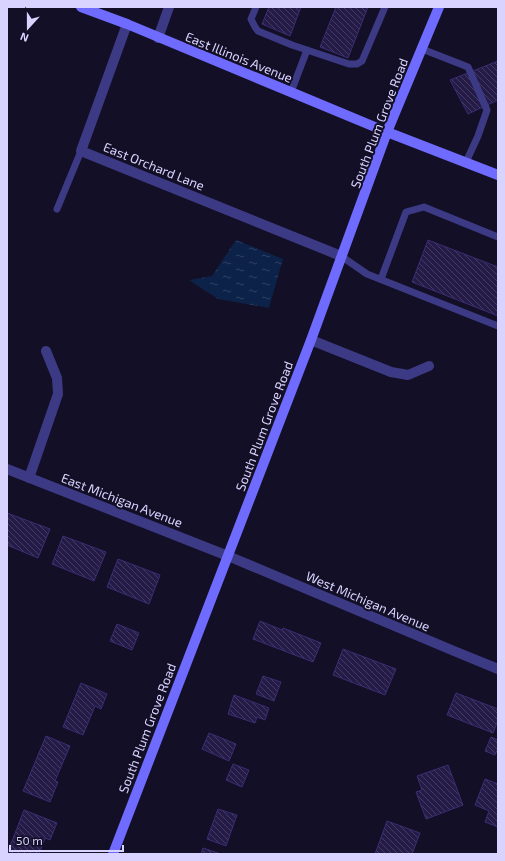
<svg xmlns="http://www.w3.org/2000/svg" width="505" height="861" font-family="'Exo 2',sans-serif">
<style>
.water{fill:url(#water-ripples)}
.building{fill:url(#building-back-hatch);stroke:#3b2d73}
.lines{fill:none;stroke-linecap:round;stroke-linejoin:round}
.lane{stroke:#3d3a85;stroke-width:7}
.street{stroke:#3d3a85;stroke-width:10}
.secondary{stroke:#6f6bff;stroke-width:10}
.labels{text-anchor:middle;stroke-width:4;stroke-linejoin:round;paint-order:stroke}
.street-label{font-size:13px;fill:#d9d4ff;stroke:#130f26}
</style>
<defs>
<pattern id="water-ripples" width="26" height="14" patternUnits="userSpaceOnUse"><rect width="26" height="14" fill="#0c2248"/><path d="M2 4q2-2 4 0t4 0M15 11q2-2 4 0t4 0" fill="none" stroke="#2f4163"/></pattern>
<pattern id="building-back-hatch" width="6" height="6" patternUnits="userSpaceOnUse"><rect width="6" height="6" fill="#241b47"/><path d="M-1 5l2 2M0 0l6 6M5-1l2 2" fill="none" stroke="#433b63"/></pattern>
</defs>
<rect width="100%" height="100%" fill="#130f26"/>
<path class="water" d="M 236,240 L 283,259 L 269,308 L 218,299 L 189,280 L 212,276 Z"/>
<path class="building" d="M 269,7 L 301,7 L 290,36 L 262,24 Z
M 336,7 L 368,7 L 348,58 L 320,47 Z
M 498,61 L 498,100 L 468,114 L 450,80 Z
M 428,240 L 498,267 L 498,316 L 412,282 Z
M 7,513 L 50,529 L 38,558 L 7,545 Z
M 63,536 L 106,552 L 94,581 L 52,564 Z
M 118,559 L 160,575 L 149,604 L 107,587 Z
M 260,621 L 282,630 L 283,628 L 321,643 L 313,662 L 253,639 Z
M 117,624 L 139,633 L 132,650 L 110,641 Z
M 343,649 L 396,669 L 385,695 L 333,675 Z
M 263,676 L 281,682 L 274,701 L 256,694 Z
M 81,683 L 107,694 L 101,709 L 95,706 L 83,735 L 63,727 Z
M 456,693 L 498,709 L 498,720 L 493,733 L 447,715 Z
M 234,695 L 269,708 L 265,720 L 257,717 L 255,723 L 228,714 Z
M 209,733 L 236,744 L 229,761 L 202,749 Z
M 46,736 L 70,746 L 55,781 L 58,782 L 50,802 L 23,791 Z
M 491,737 L 498,740 L 498,748 L 495,755 L 485,751 Z
M 233,764 L 249,770 L 242,787 L 226,780 Z
M 448,765 L 463,805 L 426,819 L 416,792 L 422,790 L 417,776 Z
M 485,779 L 498,784 L 498,827 L 485,822 L 489,811 L 475,805 Z
M 218,809 L 237,815 L 226,846 L 207,839 Z
M 24,810 L 57,823 L 50,840 L 45,838 L 39,854 L 7,854 Z
M 387,821 L 420,833 L 412,854 L 375,854 Z
M 203,848 L 221,854 L 201,854 Z"/>
<g class="lines">
<path class="lane" d="M 256,7 L 251,19 L 255,27 L 258,31 L 292,45 L 307,50 L 291,92
M 422,49 L 468,67 L 487,110 L 478,136 L 466,162
M 307,50 L 349,64 L 357,64 L 362,61 L 385,7
M 57,209 L 81,151
M 341,256 L 367,274 L 498,326
M 381,279 L 406,212 L 424,207 L 498,237"/>
<path class="street" d="M 127,24 L 81,151 L 341,256
M 158,38 L 169,7
M 311,340 L 391,372 L 408,375 L 429,366
M 7,469 L 228,556 L 454,651 L 498,669
M 29,478 L 58,394 L 57,378 L 46,351"/>
<path class="secondary" d="M 81,7 L 127,24 L 387,132 L 498,175
M 113,854 L 311,340 L 387,132 L 439,7"/>
</g>
<g class="labels">
<g class="street-label">
<text transform="translate(239 57) rotate(22)" y="5">East Illinois Avenue</text>
<text transform="translate(379 123) rotate(-69)" y="5">South Plum Grove Road</text>
<text transform="translate(154 166) rotate(22)" y="5">East Orchard Lane</text>
<text transform="translate(264 426) rotate(-69)" y="5">South Plum Grove Road</text>
<text transform="translate(122 500) rotate(21)" y="5">East Michigan Avenue</text>
<text transform="translate(368 601) rotate(23)" y="5">West Michigan Avenue</text>
<text transform="translate(147 728) rotate(-69)" y="5">South Plum Grove Road</text>
</g>
</g>
<rect width="505" height="861" fill="none" stroke="#d9d4ff" stroke-width="16"/>
<g transform="translate(28 28) rotate(201)" stroke="#130f26" stroke-width="3" paint-order="stroke">
<path d="M0-3L7 15L0 10L-7 15Z" fill="#d9d4ff"/>
<text y="-6" font-size="11" font-weight="bold" text-anchor="middle" fill="#d9d4ff">N</text>
</g>
<path d="M10 845v6h113v-6" fill="none" stroke="#d9d4ff" stroke-width="2"/>
<text x="16" y="845" font-size="12" fill="#d9d4ff" stroke="#130f26" stroke-width="3" paint-order="stroke">50 m</text>
</svg>
